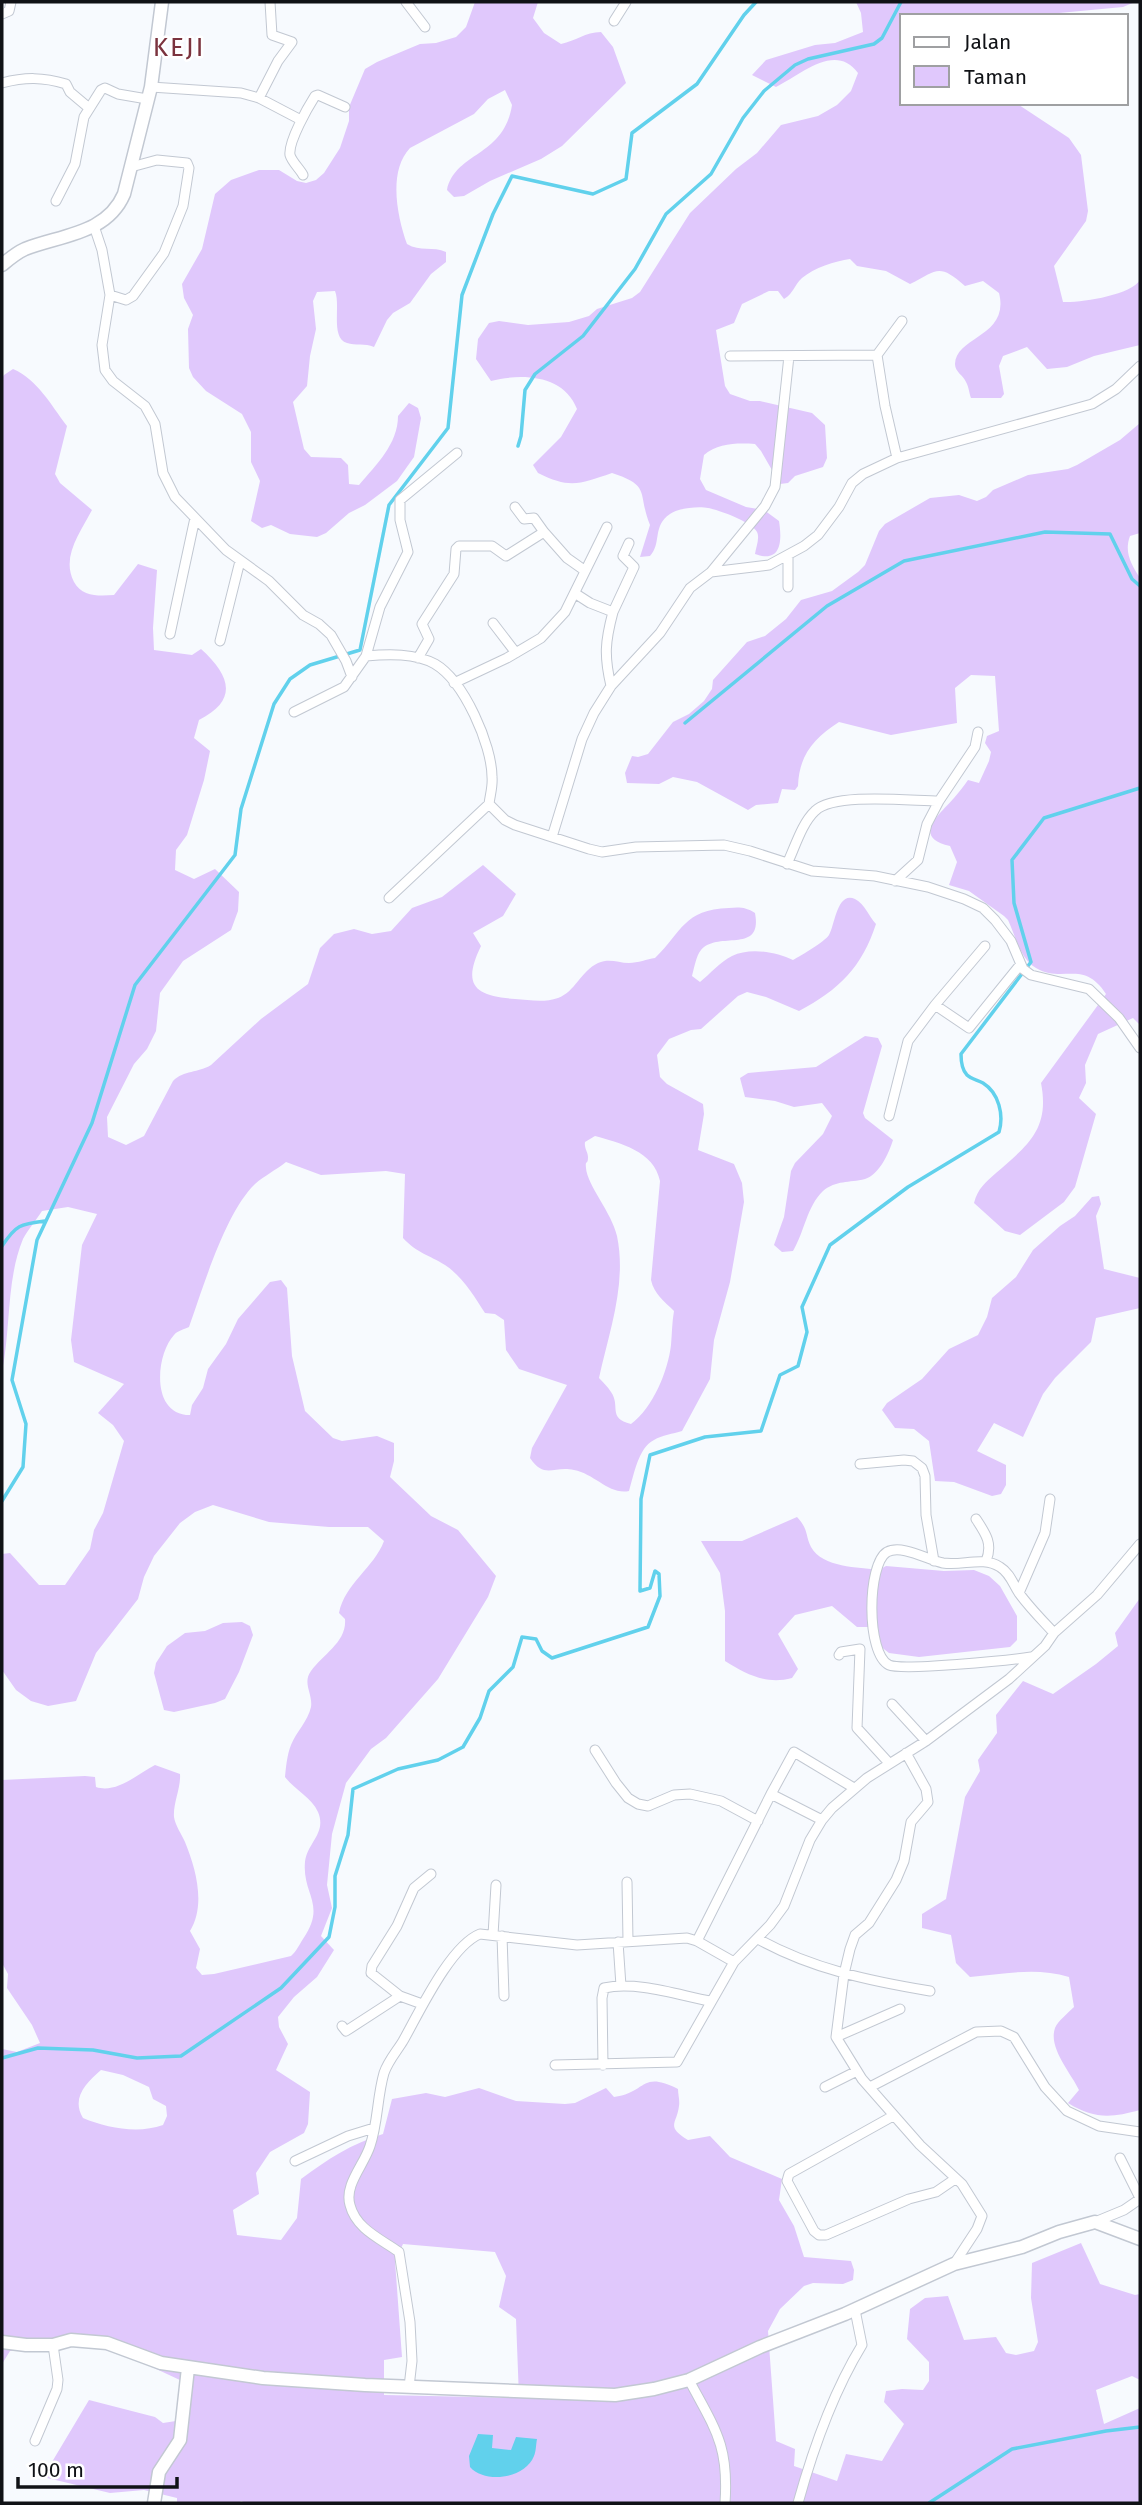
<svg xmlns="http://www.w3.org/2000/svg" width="1142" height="2505" font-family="'Fira Sans',sans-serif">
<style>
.green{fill:#e0c8fc;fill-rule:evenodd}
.water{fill:#61d1ec}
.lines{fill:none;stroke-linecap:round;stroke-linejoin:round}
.stream{stroke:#61d1ec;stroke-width:3.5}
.street-casing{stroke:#c2c8d2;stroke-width:11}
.secondary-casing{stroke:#c2c8d2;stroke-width:15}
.street{stroke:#fff;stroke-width:9}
.secondary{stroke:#fff;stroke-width:12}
.labels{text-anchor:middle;stroke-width:5;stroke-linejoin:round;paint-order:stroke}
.quarter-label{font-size:26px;letter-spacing:2px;fill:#7b333e;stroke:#fff}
</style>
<rect width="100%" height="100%" fill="#f7fafe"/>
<path class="green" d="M 475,2 L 538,2 L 533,18 L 544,33 L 561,44 C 576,41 585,32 601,32 L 613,47 L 626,83 L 562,146 L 541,159 L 490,181 L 464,196 L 454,197 L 447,190 C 455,152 504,157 512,105 L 505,90 L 488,99 L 474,114 L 410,148 C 388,171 397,216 407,244 C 420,252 433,246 446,252 L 446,262 L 431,274 L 410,303 L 393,313 L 387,320 L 374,347 C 365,343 355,346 347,343 C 330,338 341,305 335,291 L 317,292 L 313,301 L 316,329 L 310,356 L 307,386 L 293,402 L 304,449 L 311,457 L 341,458 L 348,465 L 349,484 L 359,485 C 376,465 398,444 398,416 L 409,403 L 418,408 L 421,418 L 414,457 L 397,481 L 365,505 L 349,513 L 326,533 L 317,537 L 290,534 L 271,525 L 262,528 L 251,521 L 260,481 L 251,462 L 251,432 L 242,414 L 206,391 L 193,377 L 189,368 L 188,329 L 193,315 L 184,298 L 182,284 L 202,249 L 215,194 L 231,180 L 259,170 L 279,170 L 297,181 L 306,183 L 316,180 L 324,173 L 340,148 L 349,121 L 349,107 L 365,69 L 377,62 L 420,44 L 436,43 L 456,37 L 466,27 Z
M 856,2 L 1135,2 L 1123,7 L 1027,16 L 902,16 L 902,103 L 1016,103 L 1069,138 L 1081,155 L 1088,211 L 1086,221 L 1054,266 L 1063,302 C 1081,303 1131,295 1140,280 L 1140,345 L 1094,356 L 1067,367 L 1047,369 L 1027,347 L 1003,356 L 999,366 L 1004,394 L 1001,398 L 971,398 C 969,393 969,387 966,382 C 963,375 955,372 955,364 C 956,336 1010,337 999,293 L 983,281 L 965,286 C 938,262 937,271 910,284 L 886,271 L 857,266 L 850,259 C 835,261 814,268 802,278 C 794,285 794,293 784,299 L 778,291 L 769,291 L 742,304 L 734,323 L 716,330 L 725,386 L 730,394 L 750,401 L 760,401 L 812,413 L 825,425 L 827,458 L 823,467 L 795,476 L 788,483 L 780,484 L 761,451 L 755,444 C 737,443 718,443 704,455 L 700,479 L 706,490 L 746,507 L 764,510 L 779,521 C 782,540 782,564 755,554 C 756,547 760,538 757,532 C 752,522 719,510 708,508 C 699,506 678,508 670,514 C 652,526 662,543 650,556 L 640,557 L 650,525 C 637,493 652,486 612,473 C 580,484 570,489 538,473 L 533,465 L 561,437 L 577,409 C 564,375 522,373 491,381 L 476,359 L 478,339 L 489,323 L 499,321 L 528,325 L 569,322 L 589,316 L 597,309 L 632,298 L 640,292 L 690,213 L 736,169 L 757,153 L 781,125 L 818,116 L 837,105 L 851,91 L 858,73 C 835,42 801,75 776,87 L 752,75 L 766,60 L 815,45 L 835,43 L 863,32 L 861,13 Z
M 13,369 C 37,379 51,405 67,426 L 55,474 L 60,483 L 92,510 C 80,533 61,557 74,582 C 82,597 99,596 114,595 L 138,564 L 157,570 L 153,628 L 154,650 L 192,655 L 201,649 C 230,675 239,700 199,720 L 194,738 L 210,751 L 204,780 L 187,835 L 176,850 L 175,870 L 194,879 L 215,869 L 239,892 L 238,911 L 231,930 L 183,961 L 160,993 L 156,1031 L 147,1049 L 134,1064 L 107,1117 L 108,1137 L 126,1145 L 144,1136 L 173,1081 C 184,1070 198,1073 211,1065 L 261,1019 L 308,984 L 320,948 L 334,934 L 354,929 L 372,934 L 391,931 L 412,908 L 442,897 L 483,865 L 516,894 L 503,916 L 473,933 L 481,946 C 462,985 474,996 515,999 C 529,1000 544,1003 558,998 C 575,992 581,971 598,963 C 610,958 618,963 629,963 C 638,963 647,959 655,958 C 683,931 683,910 729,908 C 739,907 746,907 755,913 C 763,955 718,930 701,950 C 696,956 694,969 692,976 L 700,982 C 710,974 720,962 732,956 C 750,947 776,952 793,960 C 802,955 824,942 829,935 C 835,925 837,891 855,899 C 865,904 869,917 876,924 C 862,967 839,990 799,1011 L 766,997 L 747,992 L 738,996 L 701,1029 L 691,1030 L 669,1039 L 657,1055 L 660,1077 L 667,1084 L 703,1104 L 704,1114 L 698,1150 L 734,1164 L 742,1183 L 744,1202 L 730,1282 L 714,1340 L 710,1379 L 682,1431 C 673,1434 662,1435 654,1440 C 638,1448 634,1475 629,1491 C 609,1495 595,1474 574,1470 C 554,1465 545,1480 530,1458 L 532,1448 L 567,1385 L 519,1369 L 506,1350 L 504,1320 L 495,1314 L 485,1313 C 474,1296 463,1277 445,1265 C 429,1255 417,1253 403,1238 L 405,1174 L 386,1171 L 321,1175 L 286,1162 C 276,1170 264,1176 255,1184 C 225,1213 203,1288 189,1327 C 185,1329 177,1331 174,1335 C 156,1354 150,1415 190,1415 L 192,1405 L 203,1388 L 208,1369 L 226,1344 L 238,1319 L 270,1282 L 281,1280 L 287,1288 L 292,1356 L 305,1411 L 333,1438 L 342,1441 L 377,1436 L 394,1443 L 394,1461 L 390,1477 L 431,1516 L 458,1530 L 496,1576 L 488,1597 L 438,1679 L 386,1738 L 371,1749 L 346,1783 L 332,1834 L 327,1885 L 332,1908 L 321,1936 L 334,1950 L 317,1977 L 294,1997 L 278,2017 L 279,2027 L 288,2044 L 276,2070 L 310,2092 L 308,2124 L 304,2133 L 270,2152 L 256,2173 L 259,2194 L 233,2210 L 237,2235 L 281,2240 L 297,2218 L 301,2179 C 328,2159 351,2144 383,2134 L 392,2099 L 426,2093 L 445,2097 L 479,2088 L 516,2101 L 565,2104 L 575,2103 L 606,2088 L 614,2097 C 647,2093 640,2070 678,2089 C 678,2094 680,2101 679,2106 C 677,2124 665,2126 688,2140 L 710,2136 L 730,2157 L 782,2179 L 779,2200 L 794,2226 L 804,2257 L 851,2261 L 854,2270 L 853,2280 L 843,2284 L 813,2283 L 804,2286 L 780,2309 L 768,2331 L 776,2441 L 795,2449 L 794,2466 L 837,2481 L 846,2454 L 882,2461 L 904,2424 L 884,2402 L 886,2391 L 902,2389 L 923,2390 L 929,2381 L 929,2362 L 907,2339 L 910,2309 L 925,2298 L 948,2296 L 964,2340 L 996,2337 L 1006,2353 L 1016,2355 L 1034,2351 L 1038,2342 L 1031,2298 L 1032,2263 L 1081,2243 L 1100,2284 L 1135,2295 L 1140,2294 L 1140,2380 L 1132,2376 L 1096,2390 L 1104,2424 L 1140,2408 L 1140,2503 L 246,2503 L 241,2501 L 239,2503 L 177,2503 L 177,2498 L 144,2490 L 110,2493 L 43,2477 L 89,2400 L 155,2417 L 163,2423 L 176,2421 L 182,2381 L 137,2360 L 86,2344 L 10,2351 L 2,2364 L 2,2049 L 17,2052 L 40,2043 L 32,2025 L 7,1988 L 8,1974 L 2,1963 L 2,1780 L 85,1776 L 95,1777 L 96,1787 C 116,1794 138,1774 155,1765 L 180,1774 C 181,1788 173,1803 174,1817 C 175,1825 182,1835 185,1842 C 196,1869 206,1905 190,1931 L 200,1949 L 196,1968 L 202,1975 L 214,1974 L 291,1956 C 296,1952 299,1945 303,1939 C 327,1904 302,1895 305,1862 C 307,1843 327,1833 318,1812 C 312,1798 294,1789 285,1777 C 286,1767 287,1755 291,1745 C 296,1732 308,1721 311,1707 C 313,1694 302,1683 311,1671 C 323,1654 347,1642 345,1619 L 339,1613 C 345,1583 374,1568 384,1541 L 368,1527 L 329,1527 L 269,1522 L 213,1505 L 195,1512 L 180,1523 L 154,1556 L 144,1577 L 138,1599 L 96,1653 L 76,1701 L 48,1706 L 31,1701 L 16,1690 L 2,1670 L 2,1554 L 10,1553 L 39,1585 L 65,1585 L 90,1549 L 94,1530 L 103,1513 L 124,1441 L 113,1425 L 98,1413 L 124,1384 L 74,1362 L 71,1340 L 82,1245 L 97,1214 L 68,1207 L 42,1211 C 36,1220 28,1230 23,1239 C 6,1280 11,1329 2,1371 L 2,379 L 4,375 ZM 595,1136 C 620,1143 654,1151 660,1181 L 651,1280 C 654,1294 664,1301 674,1311 C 672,1322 672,1333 671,1345 C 668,1371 653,1408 631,1424 C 607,1418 621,1406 611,1392 C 608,1387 603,1382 599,1378 C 609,1332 627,1284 617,1236 C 612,1213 587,1185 586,1168 C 585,1159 588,1166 588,1157 C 588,1152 584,1148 585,1142 ZM 101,2070 L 123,2075 L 149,2087 L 153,2099 L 166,2106 L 167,2116 L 163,2125 C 138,2134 107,2128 83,2118 C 71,2098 86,2083 101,2070 ZM 403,2244 L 495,2252 L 506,2276 L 499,2307 L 516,2319 L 519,2398 L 384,2395 L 384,2360 L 402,2357 L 395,2261 Z
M 1140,423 L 1140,533 L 1130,536 C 1124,552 1131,564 1140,578 L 1140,1025 L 1133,1018 L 1098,1034 L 1085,1065 L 1086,1083 L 1079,1098 L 1096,1114 L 1075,1187 L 1064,1202 L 1020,1235 L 1005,1231 L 974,1203 C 978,1188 985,1183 996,1173 C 1028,1145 1050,1129 1041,1083 L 1106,994 C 1083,959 1063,984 1036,968 C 1021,960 1015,935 1008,920 L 1004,916 L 969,891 L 949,885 L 957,862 L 950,846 C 910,837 941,813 954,798 C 959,792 964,786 968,780 L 979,783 L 989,761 L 991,752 L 985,743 L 987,736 L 999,731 L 995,676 L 971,675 L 955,688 L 957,723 L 891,735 L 839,722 C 814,738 799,755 798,786 L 795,790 L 782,789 L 778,803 L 756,805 L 748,810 L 697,782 L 673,777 L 659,784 L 627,783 L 625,773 L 632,756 L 638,757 L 648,754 L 673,722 L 689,714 L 704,701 L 712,689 L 713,680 L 747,642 L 765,636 L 786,619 L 801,600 L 832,591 L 858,572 L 865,565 L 879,531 L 885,524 L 930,498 L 959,495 L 977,501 L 986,497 L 993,490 L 1028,475 L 1068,469 L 1077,465 L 1120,440 Z
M 865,1036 L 878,1038 L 882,1046 L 863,1113 L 865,1118 L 893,1140 C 889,1153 879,1175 865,1179 C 849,1183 836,1180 823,1191 C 807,1206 804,1233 793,1251 L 782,1252 L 774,1245 L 784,1217 L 791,1171 L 795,1163 L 823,1134 L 832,1116 L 822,1103 L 794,1107 L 775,1101 L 745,1097 L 740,1078 L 748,1073 L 816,1067 Z
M 1099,1196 L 1101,1204 L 1096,1216 L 1104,1269 L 1140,1278 L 1140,1308 L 1096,1318 L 1091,1342 L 1055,1378 L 1043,1394 L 1023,1437 L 994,1423 L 977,1451 L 1006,1465 L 1006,1485 L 1001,1494 L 992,1496 L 954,1482 L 935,1481 L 929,1441 L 914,1429 L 895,1428 L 882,1410 L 887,1403 L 922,1379 L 949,1349 L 978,1335 L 987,1317 L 992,1298 L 1016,1277 L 1033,1250 L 1060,1226 L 1075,1216 L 1092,1197 Z
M 797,1517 C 809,1530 805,1535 811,1547 C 823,1568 858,1567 879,1570 L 886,1566 L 944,1571 L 974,1570 L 989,1576 L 1000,1586 L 1017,1616 L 1017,1640 L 1010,1647 L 919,1657 L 889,1653 L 880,1646 L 878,1627 L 857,1627 L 832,1606 L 795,1615 L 778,1634 L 798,1669 L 792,1678 C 766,1685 746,1674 725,1661 L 725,1611 L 720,1573 L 701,1541 L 742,1541 Z
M 1140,1598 L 1140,2110 C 1111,2118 1094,2119 1068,2103 L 1079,2090 C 1071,2073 1048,2048 1055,2028 C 1058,2021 1068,2013 1074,2007 L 1069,1977 C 1036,1967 1004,1974 970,1977 L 956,1963 L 951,1935 L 922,1928 L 922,1914 L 946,1899 L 965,1797 L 980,1771 L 978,1760 L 997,1733 L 996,1715 L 1023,1681 L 1053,1694 L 1096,1664 L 1118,1646 L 1115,1633 Z
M 242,1622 L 250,1626 L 253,1635 L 239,1672 L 225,1699 L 215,1703 L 174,1712 L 164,1710 L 154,1673 L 156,1663 L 167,1646 L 185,1633 L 205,1631 L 223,1623 Z"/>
<path class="water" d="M 478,2434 L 493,2435 L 492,2448 L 511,2450 L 516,2437 L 537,2439 C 536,2444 536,2452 534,2456 C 525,2479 485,2484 470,2467 L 469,2456 Z"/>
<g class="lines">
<path class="stream" d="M 518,446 L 521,436 L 525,390 L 535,374 L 583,336 L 635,269 L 666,214 L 711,174 L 743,118 L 764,91 L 795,65 L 808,59 L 874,44 L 882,38 L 901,2
M 685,723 L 827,606 L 904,561 L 1045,532 L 1110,534 L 1132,579 L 1140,586
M 2,1246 C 16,1225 20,1224 45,1221
M 2,1501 L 23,1467 L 26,1424 L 12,1380 L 37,1240 L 92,1123 L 135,985 L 235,855 L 241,809 L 274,704 L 290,679 L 310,665 L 360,650 L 389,505 L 448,428 L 462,295 L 493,214 L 512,176 L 593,194 L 626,179 L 632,133 L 697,84 L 744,15 L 756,2
M 2,2058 L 38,2048 L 93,2050 L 137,2058 L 181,2056 L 281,1988 L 329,1937 L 335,1907 L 335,1876 L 348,1835 L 353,1789 L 398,1769 L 438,1760 L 463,1747 L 480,1718 L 489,1691 L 513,1667 L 522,1637 L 536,1639 L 542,1651 L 552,1658 L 648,1627 L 660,1596 L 659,1574 L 655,1571 L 650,1588 L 640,1591 L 641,1499 L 650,1455 L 705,1437 L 761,1431 L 780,1375 L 798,1366 L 807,1332 L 802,1307 L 830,1245 L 908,1187 L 999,1132 C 1004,1115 999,1093 983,1083 C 978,1080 971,1079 967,1075 C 962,1070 961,1061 961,1054 L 1031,962 L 1014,903 L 1012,860 L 1044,818 L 1140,788
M 929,2503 L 1012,2449 L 1106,2431 L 1140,2427"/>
<defs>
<path id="street" d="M 406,2 L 425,27
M 2,14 L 9,11 L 11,2
M 614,21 L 626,2
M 2,83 C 25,77 43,77 66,84 L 70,92 L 89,108
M 151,87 L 241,93 L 259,98 L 301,120
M 259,98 L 278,61 L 292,42 L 272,35 L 270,2
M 303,175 C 300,169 292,162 290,155 C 288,142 308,107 315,96 L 318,95 L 345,107
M 56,201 L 75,164 L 84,117 L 101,90 L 105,88 L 118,94 L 147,99
M 94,226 L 102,250 L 110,295 L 102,345 L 105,370 L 113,381 L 145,406 L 155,424 L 163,473 L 175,497 L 226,550 L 269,581 L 303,615 L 319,624 L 331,635 L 346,661 L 352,677
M 110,295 L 126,300 L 133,296 L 164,253 L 183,206 L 189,168 L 187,163 L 157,160 L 131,167
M 730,356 L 877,355
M 897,458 L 885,406 L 877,355 L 902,321
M 515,507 L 524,519 L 534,518 L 544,532
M 788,556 L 788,587
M 711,572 L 765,506 L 775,487 L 789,356
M 576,594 L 590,603 L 613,612 C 605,642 604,656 611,686
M 613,612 L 634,567 L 623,556 L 629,543
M 493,623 L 516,653
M 170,634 L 195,518
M 220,641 L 240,561
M 366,656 L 380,607 L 408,552 L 400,520 L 400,500 L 457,453
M 418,658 L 429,639 L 422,624 L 454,574 L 456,549 L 459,546 L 492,546 L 506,556 L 544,532 L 567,558 L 584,570
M 454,683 L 507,658 L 541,638 L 565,612 L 607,527
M 294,712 L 344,687 L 366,656 C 388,654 415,653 435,664 C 464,681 492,745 492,777 C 493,786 490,795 489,804 L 505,820 L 515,825 L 589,849 L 602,852 L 636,847 L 724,845 L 750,851 L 812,871 L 875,876 L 928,887 L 964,899 L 983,908 L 995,920 L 1011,941 L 1023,969 L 1031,975 L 1089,989 L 1119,1018 L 1140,1048
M 552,837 L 582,739 L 594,713 L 611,686 L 660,633 L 690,588 L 711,572 L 769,565 L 804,546 L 818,535 L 839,507 L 852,483 L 863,474 L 897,458 L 1092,404 L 1116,389 L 1140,366
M 787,864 C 795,847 802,823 815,811 C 834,792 912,801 939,801 L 975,747 L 978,732
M 895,881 L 918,860 L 927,824 L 939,801
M 389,898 L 489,804
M 935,1005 L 969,1028 L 1020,965
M 889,1116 L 908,1041 L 935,1005 L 985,946
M 860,1464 L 904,1460 L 913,1461 L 922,1468 L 925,1476 L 926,1515 L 934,1561
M 976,1519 C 986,1534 993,1544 986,1561
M 1019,1593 L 1045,1533 L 1050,1499
M 839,1655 L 841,1652 L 860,1649 L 857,1728 L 889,1763
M 1031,1657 C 1011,1660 902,1671 889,1665 C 866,1654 867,1564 887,1552 C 902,1544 928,1560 943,1563 C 963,1566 983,1556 1000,1567 C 1010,1573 1013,1584 1019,1593 C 1029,1607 1042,1620 1054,1633
M 892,1704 L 926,1741
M 595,1750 L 616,1783 L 628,1798 L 638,1804 L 648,1806 L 674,1795 L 690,1794 L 721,1801 L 758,1821
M 906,1753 L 926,1789 L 928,1802 L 911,1822 L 904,1861 L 896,1880 L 869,1923 L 855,1935 L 850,1949 L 844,1974 L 836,2037 L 862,2079 L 920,2145 L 962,2184 L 982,2216 L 977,2229 L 954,2264
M 771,1794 L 794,1752 L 854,1788
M 627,1882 L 628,1941
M 493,1935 L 496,1885
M 502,1936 L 504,1996
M 758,1939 C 812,1969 870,1981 930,1991
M 697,1941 L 771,1794 L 822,1820
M 618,1942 L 621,1986
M 400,1996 L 371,1973 L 372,1966 L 397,1926 L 414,1888 L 431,1874
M 342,2026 L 346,2031 L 400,1996 L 422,2004
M 836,2037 L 900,2009
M 555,2065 L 677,2062 L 734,1962
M 603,2065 L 602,1998 L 604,1988 C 637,1981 678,1995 710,2001
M 825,2087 L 857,2071
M 870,2087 L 976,2032 L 1001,2031 L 1014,2037 L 1045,2087 L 1067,2111 L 1099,2126 L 1140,2132
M 893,2116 L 789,2174 L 787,2181 L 814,2231 L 819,2235 L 826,2235 L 909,2199 L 936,2192 L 955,2179
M 1120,2158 L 1140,2198
M 295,2161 L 348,2136 L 374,2128
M 1095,2222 L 1124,2210 L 1140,2199
M 689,2380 C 715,2429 729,2445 725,2503
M 409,2387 L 412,2361 L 410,2322 L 399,2252 C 381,2239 356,2229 350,2205 C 344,2185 364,2165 370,2146 C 378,2123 377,2097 384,2073 C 388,2061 397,2051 403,2041 C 419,2013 450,1946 480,1934 L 577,1945 L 687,1938 L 697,1941 L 734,1962 L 770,1925 L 784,1906 L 810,1840 L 822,1820 L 832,1808 L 867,1778 L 926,1741 L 1009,1679 L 1045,1646 L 1054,1633 L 1097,1595 L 1140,1544
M 35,2441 L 57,2389 L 58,2380 L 53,2345
M 798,2503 C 813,2449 832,2394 862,2345 L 855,2310"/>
<path id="secondary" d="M 2,265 C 9,259 16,253 25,249 C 61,235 107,234 124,194 L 151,87 L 162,2
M 2,2342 L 26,2345 L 53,2345 L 71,2340 L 107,2343 L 161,2363 L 263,2378 L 365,2385 L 615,2395 L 654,2389 L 689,2380 L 760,2347 L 845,2314 L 954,2264 L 1022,2247 L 1059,2232 L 1095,2222 L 1140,2239
M 154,2503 L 159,2472 L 180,2440 L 188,2368"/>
</defs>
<use href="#street" class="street-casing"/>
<use href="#secondary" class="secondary-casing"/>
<use href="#street" class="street"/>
<use href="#secondary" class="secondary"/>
</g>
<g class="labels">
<g class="quarter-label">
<text x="179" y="56">KEJI</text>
</g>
</g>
<rect width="1142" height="2505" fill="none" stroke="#101216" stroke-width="7"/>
<rect x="900" y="14" width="228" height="91" fill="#ffffff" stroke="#9fa0a2" stroke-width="2"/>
<rect x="914" y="37" width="35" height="10" fill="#ffffff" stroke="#9fa0a2" stroke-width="2"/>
<text x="964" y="49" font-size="21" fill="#101216">Jalan</text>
<rect x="914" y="66" width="35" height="21" fill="#e0c8fc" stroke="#9fa0a2" stroke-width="2"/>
<text x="964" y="84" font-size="21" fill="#101216">Taman</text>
<path d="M18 2477v10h159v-10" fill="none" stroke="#101216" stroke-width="3.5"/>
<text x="28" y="2477" font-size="21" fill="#101216" stroke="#ffffff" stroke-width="5" paint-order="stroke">100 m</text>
</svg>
